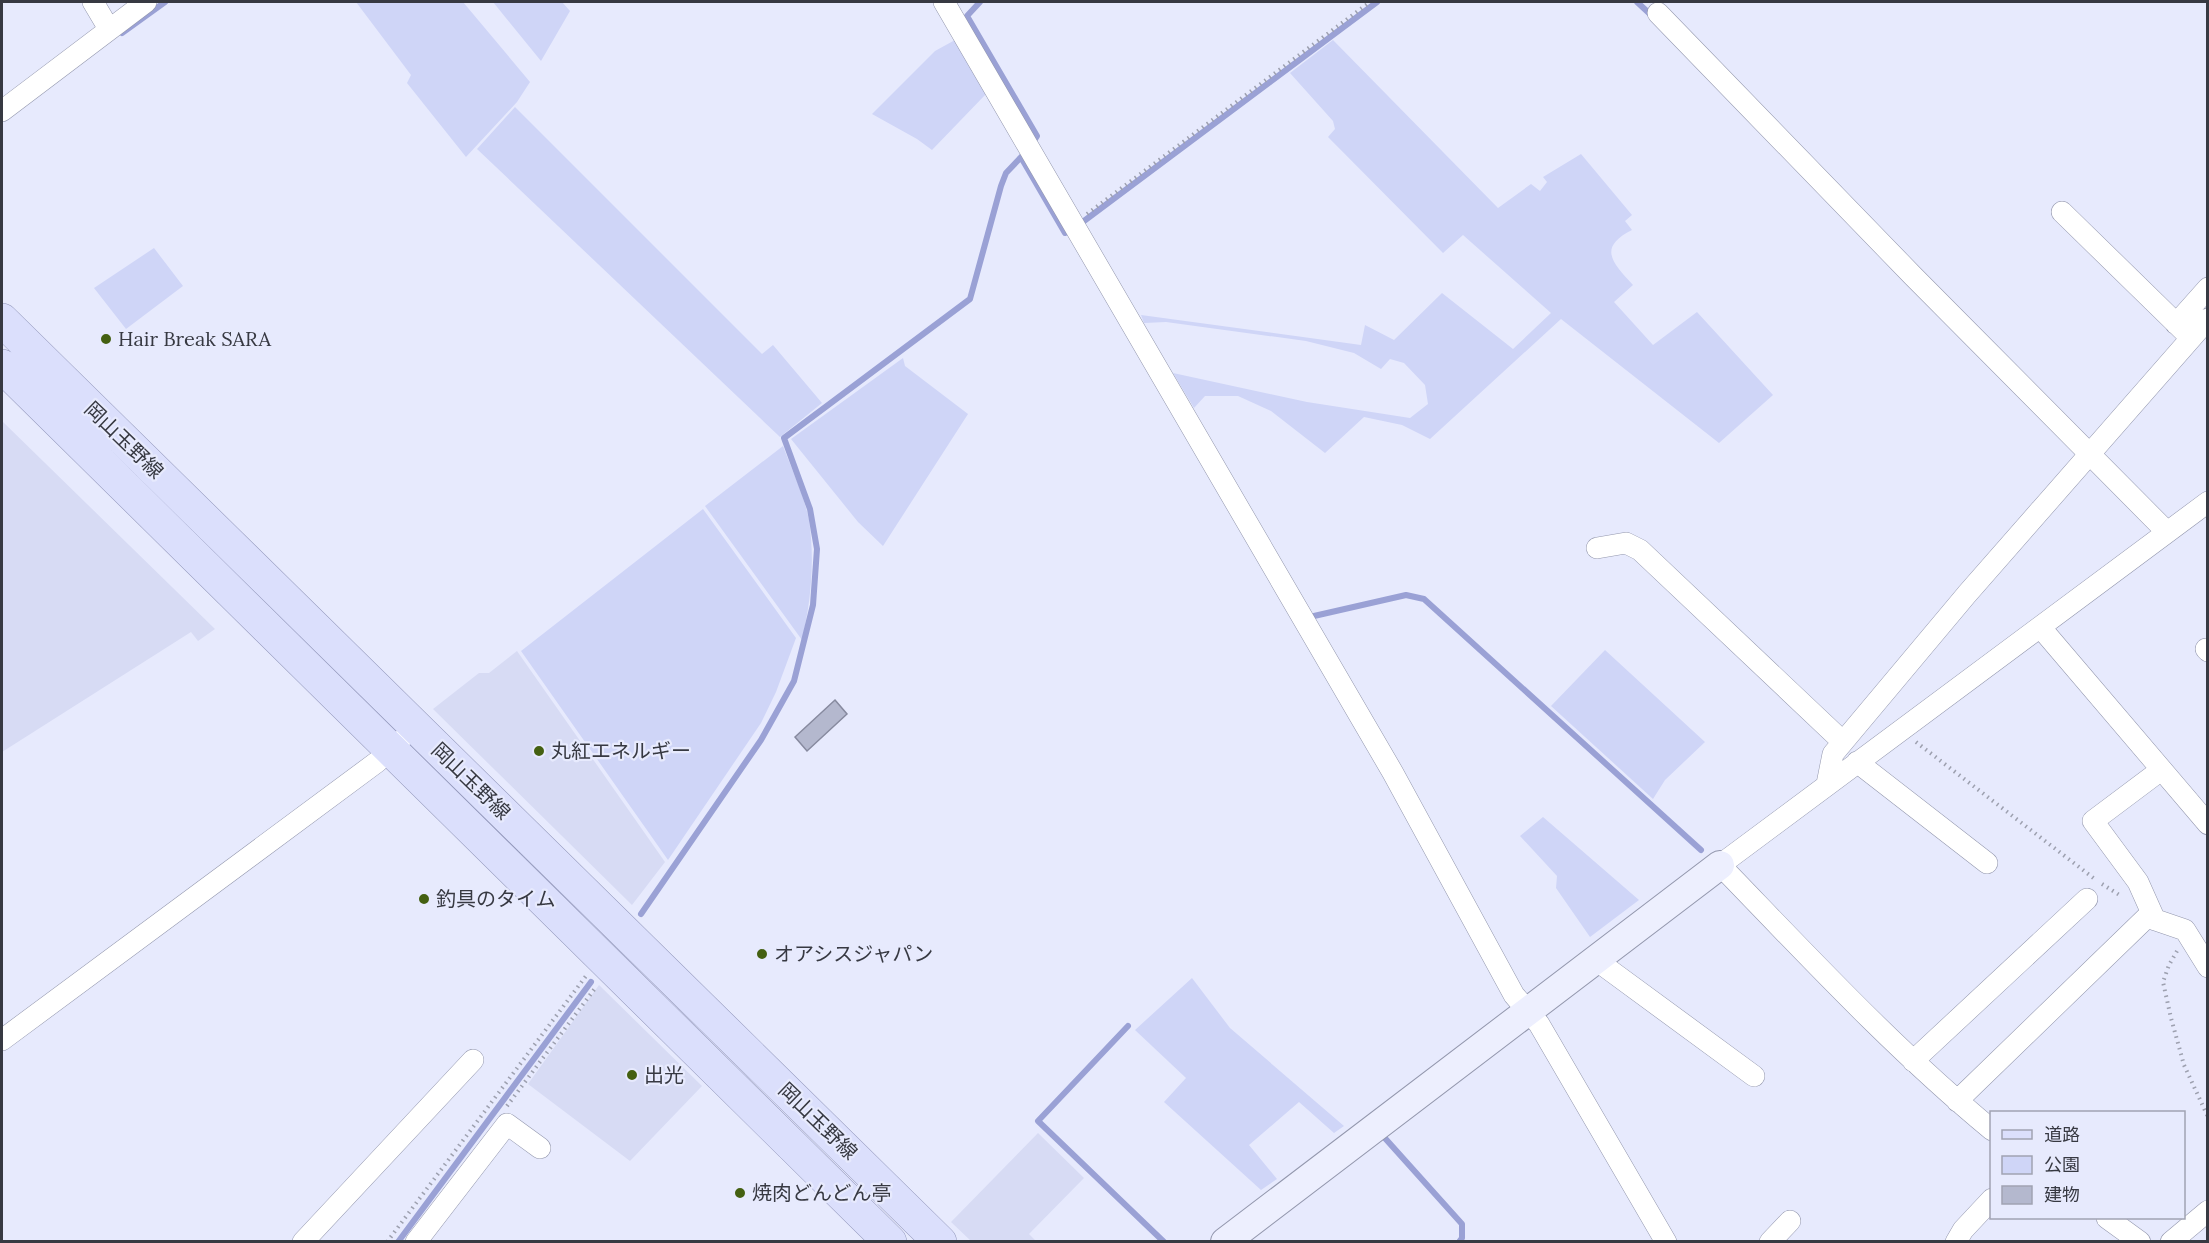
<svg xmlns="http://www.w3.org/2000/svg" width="2209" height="1243" font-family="Lora,'Noto Sans JP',serif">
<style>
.built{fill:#d7dbf4}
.green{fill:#cfd5f7}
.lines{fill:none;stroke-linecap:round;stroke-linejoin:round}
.stream{stroke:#9aa1d5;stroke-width:6}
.building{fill:#b4b8ce;stroke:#878a9f;stroke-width:1.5}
.street-casing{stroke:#9397ad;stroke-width:22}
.secondary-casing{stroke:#9397ad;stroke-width:30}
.primary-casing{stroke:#9297ba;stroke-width:34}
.path{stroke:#9da0af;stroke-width:4;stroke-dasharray:1.5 4.5;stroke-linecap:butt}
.street{stroke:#fff;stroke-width:21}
.secondary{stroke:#edeffe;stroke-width:28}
.primary{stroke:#dbdffc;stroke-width:33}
.poi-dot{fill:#446011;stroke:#e7eafd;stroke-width:2}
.labels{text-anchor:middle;stroke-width:4.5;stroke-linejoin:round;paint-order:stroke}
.poi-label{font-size:20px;fill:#373942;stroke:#e7eafd;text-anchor:start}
.street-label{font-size:20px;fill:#373942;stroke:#e7eafd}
</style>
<rect width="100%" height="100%" fill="#e7eafd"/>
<path class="built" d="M 2,421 L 215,629 L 198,641 L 191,632 L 2,752 Z
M 517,651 L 665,862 L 632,905 L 433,709 L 479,673 L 489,673 Z
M 599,985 L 702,1086 L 630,1161 L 528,1084 Z
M 1038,1133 L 1084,1178 L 1029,1234 L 1036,1241 L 971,1241 L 951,1222 Z"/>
<path class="green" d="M 356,2 L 463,2 L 530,82 L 517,102 L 466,157 L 407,83 L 411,75 Z
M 493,2 L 562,2 L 570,11 L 541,61 Z
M 955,40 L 986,94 L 932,150 L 917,139 L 872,114 L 935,51 Z
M 1333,40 L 1498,208 L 1531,184 L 1540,191 L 1547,182 L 1543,177 L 1581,154 L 1632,215 L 1625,221 L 1632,230 C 1596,248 1614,264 1633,285 L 1614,302 L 1653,345 L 1697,312 L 1773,395 L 1719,443 L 1561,319 L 1430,439 L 1402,425 L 1364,417 L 1325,453 L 1271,411 L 1238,396 L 1205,396 L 1194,408 L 1173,373 L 1307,402 L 1410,418 L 1428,404 L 1425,385 L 1404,363 L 1390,359 L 1381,369 L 1354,353 L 1306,341 L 1166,322 L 1144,323 L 1141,315 L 1361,345 L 1365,325 L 1394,340 L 1442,293 L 1513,349 L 1551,313 L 1463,235 L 1443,253 L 1328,137 L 1335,129 L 1333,121 L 1290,73 Z
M 515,107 L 762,354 L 773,345 L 822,403 L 780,437 L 477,149 Z
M 154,248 L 183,286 L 126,329 L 94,288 Z
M 903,358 L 905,366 L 968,414 L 883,546 L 858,522 L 791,439 Z
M 783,446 C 792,470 804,495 809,520 C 815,561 811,601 802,640 L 705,506 Z
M 703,509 L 796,638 L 776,692 L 761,723 L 668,860 L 521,651 Z
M 1605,650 L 1705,742 L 1665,780 L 1653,799 L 1551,706 Z
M 1543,817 L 1639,900 L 1590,937 L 1556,888 L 1557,876 L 1520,836 Z
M 1192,978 L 1230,1028 L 1344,1126 L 1334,1133 L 1299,1102 L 1249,1145 L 1277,1179 L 1261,1190 L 1164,1102 L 1186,1078 L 1135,1030 Z"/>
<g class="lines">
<path class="stream" d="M 980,2 L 967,16 L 1037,136 L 1031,145
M 1637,2 L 1650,14 L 1652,12
M 122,33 L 165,2
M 1022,159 L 1065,233 L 1067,232
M 1084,221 L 1377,2
M 1314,616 L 1406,595 L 1424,599 L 1701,850
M 641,914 L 761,740 L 794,681 L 813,605 L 817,549 L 810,509 L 784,438 L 970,299 L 1001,186 L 1006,173 L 1025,153
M 1128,1026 L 1038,1121 L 1164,1242
M 1383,1136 L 1462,1224 L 1462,1238 L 1459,1242
M 398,1242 L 591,982"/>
</g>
<path class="building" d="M 835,700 L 847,714 L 807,751 L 795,737 Z"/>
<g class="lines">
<defs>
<path id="street" d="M 93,2 L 109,29
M 944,2 L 1393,773 L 1514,995 L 1539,1024 L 1666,1242
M 1658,13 L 1913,276 L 2167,532
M 2,111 L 146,2
M 2062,212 L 2191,338
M 2176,324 L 2208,288
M 1597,548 L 1626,543 L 1640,550 L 1843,742
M 2041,628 L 2208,824
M 2206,649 L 2208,651
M 1857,762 L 1987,863
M 1827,784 L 1833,754 L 1967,594 L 2208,319
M 2155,920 L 2138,882 L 2093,821 L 2161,770
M 1596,960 L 1754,1076
M 2,1040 L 377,762 L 400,741
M 1913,1061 L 2087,899
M 1957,1101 L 2147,917 L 2185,930 L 2208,967
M 1992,1130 C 1894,1049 1808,956 1720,865 L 2208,502
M 2107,1218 L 2140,1242
M 303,1242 L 473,1060
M 416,1242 L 507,1124 L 540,1148
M 1770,1242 L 1790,1221
M 1956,1242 L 1963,1230 L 1992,1199
M 2171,1242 L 2208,1211"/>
<path id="secondary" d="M 1225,1242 L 1720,865"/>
<path id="primary" d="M 2,320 L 940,1242
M 2,366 L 890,1242"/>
</defs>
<use href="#street" class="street-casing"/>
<use href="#secondary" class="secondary-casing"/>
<use href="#primary" class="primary-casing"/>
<path class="path" d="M 1087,214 L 1370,2
M 1916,742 L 2096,880
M 2102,884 L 2121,896
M 2177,951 L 2169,965 L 2163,982 L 2171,1018 L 2184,1065 L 2208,1117
M 507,1106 L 596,987
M 387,1242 L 586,976"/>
<use href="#street" class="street"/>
<use href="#secondary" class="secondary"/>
<use href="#primary" class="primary"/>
</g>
<g class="poi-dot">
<circle cx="106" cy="339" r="6"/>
<circle cx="539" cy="751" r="6"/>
<circle cx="424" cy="899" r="6"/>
<circle cx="762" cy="954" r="6"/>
<circle cx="632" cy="1075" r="6"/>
<circle cx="740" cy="1193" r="6"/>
</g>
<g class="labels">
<g class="poi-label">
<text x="118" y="346">Hair Break SARA</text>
<text x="551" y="758">丸紅エネルギー</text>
<text x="436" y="906">釣具のタイム</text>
<text x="774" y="961">オアシスジャパン</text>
<text x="644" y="1082">出光</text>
<text x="752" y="1200">焼肉どんどん亭</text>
</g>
<g class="street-label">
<text transform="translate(124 440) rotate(44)" y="7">岡山玉野線</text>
<text transform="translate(471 781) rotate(44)" y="7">岡山玉野線</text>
<text transform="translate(818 1121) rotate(44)" y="7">岡山玉野線</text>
</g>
</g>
<rect width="2209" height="1243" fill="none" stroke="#373942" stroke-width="6"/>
<rect x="1990" y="1111" width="195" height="108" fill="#e7eafd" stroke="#a1a3b2" stroke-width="1.5"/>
<rect x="2002" y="1130" width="30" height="9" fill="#dbdffc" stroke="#a1a3b2" stroke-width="1.5"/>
<text x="2044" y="1141" font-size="18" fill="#373942">道路</text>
<rect x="2002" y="1156" width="30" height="18" fill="#cfd5f7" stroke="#a1a3b2" stroke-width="1.5"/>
<text x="2044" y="1171" font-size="18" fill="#373942">公園</text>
<rect x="2002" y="1186" width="30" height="18" fill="#b4b8ce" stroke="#a1a3b2" stroke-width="1.5"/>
<text x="2044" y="1201" font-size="18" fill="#373942">建物</text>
</svg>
